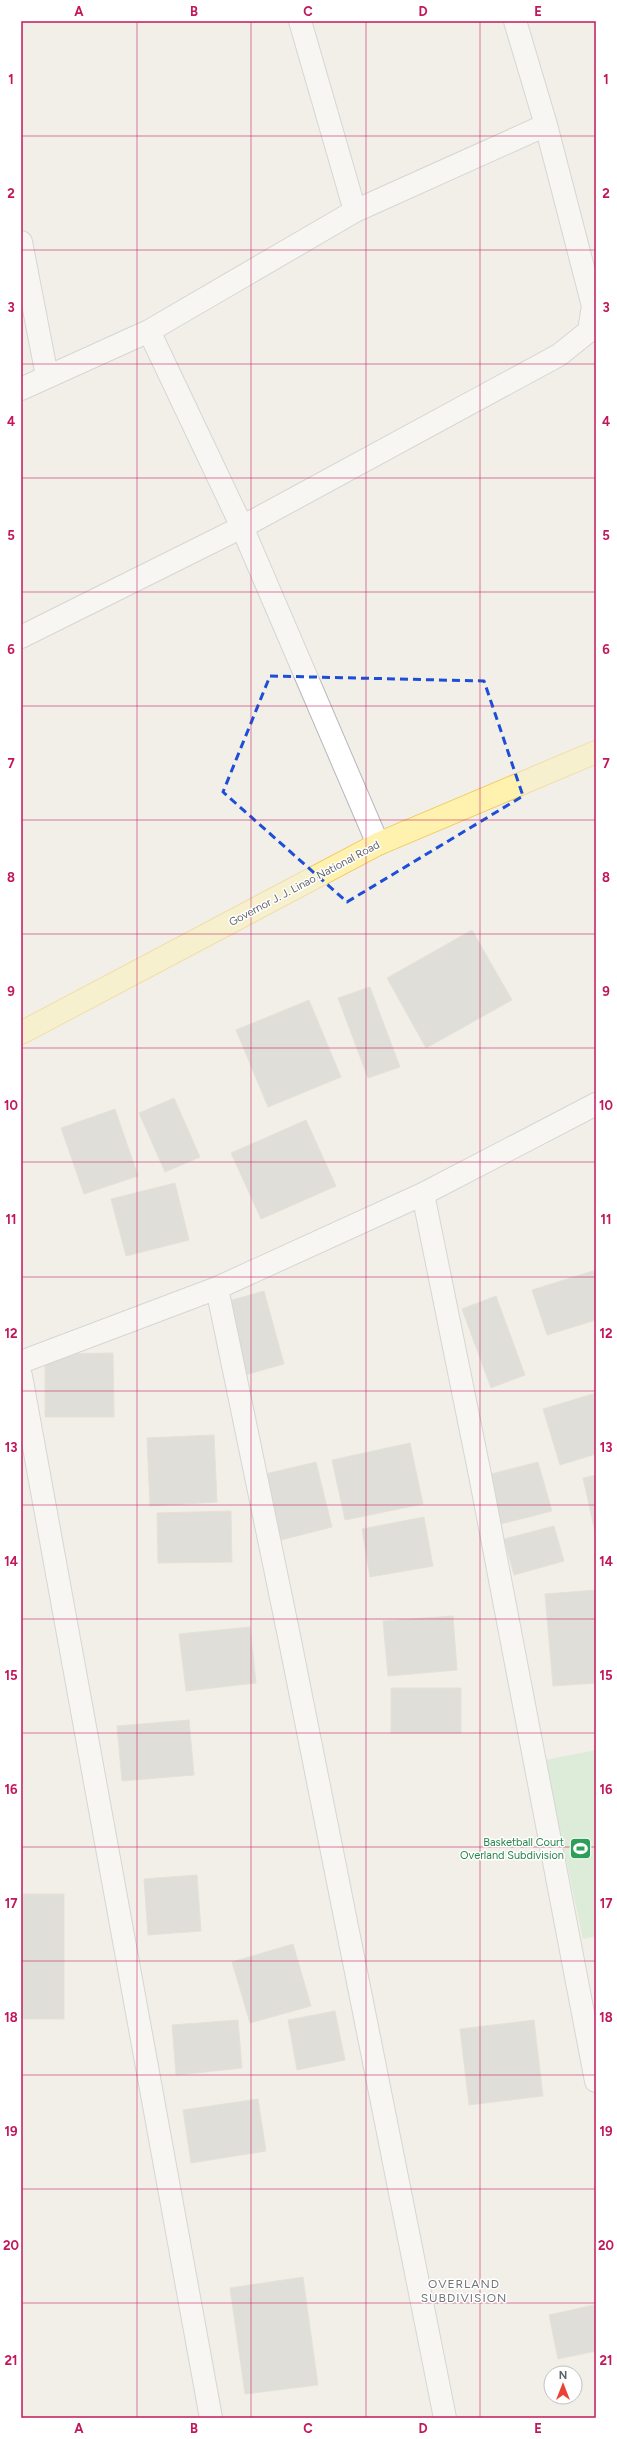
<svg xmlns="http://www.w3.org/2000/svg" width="617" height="2439" font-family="Figtree,sans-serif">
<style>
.green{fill:#c5e8c5}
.building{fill:#cccac5;stroke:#d6d1c6}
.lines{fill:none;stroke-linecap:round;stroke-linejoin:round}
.minor-casing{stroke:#b5b8bc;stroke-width:24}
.primary-casing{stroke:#f2c960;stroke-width:24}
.minor{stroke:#fff;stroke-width:22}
.primary{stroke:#fff2af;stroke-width:22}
.marked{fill:none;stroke:#1d4ed8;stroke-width:3;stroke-dasharray:8 5;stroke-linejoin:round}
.grid{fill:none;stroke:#c2185b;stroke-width:1;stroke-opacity:0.55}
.labels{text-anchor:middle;stroke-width:3;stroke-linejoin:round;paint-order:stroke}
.street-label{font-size:11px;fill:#5f6368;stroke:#fff}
.leisure-label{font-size:11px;fill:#27864d;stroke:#fff;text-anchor:end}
.neighbourhood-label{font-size:12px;letter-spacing:1px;fill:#70757a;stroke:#fff}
.neatline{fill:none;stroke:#c2185b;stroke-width:1.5}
.grid-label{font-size:13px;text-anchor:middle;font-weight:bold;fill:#c2185b}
</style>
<rect width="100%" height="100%" fill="#f1efe8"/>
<path class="green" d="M 596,1750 L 596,1936 L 583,1939 L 545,1760 Z"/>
<path class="building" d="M 472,930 L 512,1000 L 426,1048 L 387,978 Z
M 370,987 L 400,1067 L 368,1078 L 338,998 Z
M 309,1000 L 341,1077 L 268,1107 L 236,1030 Z
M 174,1098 L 200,1157 L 165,1172 L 139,1113 Z
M 115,1109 L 138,1176 L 84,1194 L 61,1128 Z
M 306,1120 L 336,1186 L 261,1219 L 231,1153 Z
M 175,1183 L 189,1240 L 126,1256 L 111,1199 Z
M 596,1270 L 596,1320 L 547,1335 L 532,1290 Z
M 264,1291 L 284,1364 L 245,1375 L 225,1302 Z
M 496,1296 L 525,1375 L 491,1388 L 462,1309 Z
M 113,1353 L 114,1417 L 45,1417 L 45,1354 Z
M 596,1393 L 596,1454 L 560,1465 L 543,1409 Z
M 214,1435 L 217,1502 L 150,1506 L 147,1438 Z
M 410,1443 L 423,1504 L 345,1520 L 332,1460 Z
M 316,1462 L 332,1527 L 277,1541 L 261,1475 Z
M 538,1462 L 552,1511 L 501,1524 L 487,1475 Z
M 596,1475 L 596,1536 L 583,1478 Z
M 231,1511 L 232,1562 L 158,1563 L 157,1513 Z
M 424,1517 L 433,1566 L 370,1577 L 362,1529 Z
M 554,1526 L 564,1561 L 514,1575 L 504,1539 Z
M 596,1590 L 596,1683 L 553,1686 L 545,1594 Z
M 453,1616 L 457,1670 L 388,1676 L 383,1621 Z
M 250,1627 L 256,1683 L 186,1691 L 179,1634 Z
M 391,1688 L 461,1688 L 461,1733 L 391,1733 Z
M 189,1720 L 194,1775 L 122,1781 L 117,1726 Z
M 197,1875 L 201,1931 L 148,1935 L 144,1879 Z
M 21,1894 L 64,1894 L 64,2019 L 21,2019 Z
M 293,1944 L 311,2006 L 250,2023 L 232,1962 Z
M 335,2011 L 345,2060 L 297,2070 L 288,2020 Z
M 238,2020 L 242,2068 L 176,2075 L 172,2025 Z
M 534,2020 L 543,2096 L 469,2105 L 460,2029 Z
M 258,2099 L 266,2151 L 191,2163 L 183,2110 Z
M 303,2277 L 318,2385 L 245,2394 L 230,2288 Z
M 594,2305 L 596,2351 L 558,2359 L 549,2315 Z"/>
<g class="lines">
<defs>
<path id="minor" d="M 300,21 L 355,211
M 21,242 L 47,376
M 149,331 L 242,527 L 378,844
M 21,389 L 149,331 L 355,211 L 546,125
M 21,637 L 242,527 L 559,355 L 589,331 L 593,306 L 546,125 L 515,21
M 423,1194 L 480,1475 L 596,2081
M 217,1288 L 289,1636 L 445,2418
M 21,1362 L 217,1288 L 423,1194 L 596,1104
M 21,1376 L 211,2418"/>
<path id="primary" d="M 21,1033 L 378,844 L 596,752"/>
</defs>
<use href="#minor" class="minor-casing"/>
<use href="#primary" class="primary-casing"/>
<use href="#minor" class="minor"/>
<use href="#primary" class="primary"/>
</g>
<path d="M0 0H617V2439H0ZM 270,676 L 484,681 L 523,796 L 347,902 L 223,792 Z" fill="#f1efe8" fill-opacity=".55" fill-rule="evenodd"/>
<path class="marked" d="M 270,676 L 484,681 L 523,796 L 347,902 L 223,792 Z"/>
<path class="grid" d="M 137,21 L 137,2418M 251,21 L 251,2418M 366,21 L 366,2418M 480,21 L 480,2418M 21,136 L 596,136M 21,250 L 596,250M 21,364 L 596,364M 21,478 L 596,478M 21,592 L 596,592M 21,706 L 596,706M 21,820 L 596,820M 21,934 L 596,934M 21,1048 L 596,1048M 21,1162 L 596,1162M 21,1277 L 596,1277M 21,1391 L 596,1391M 21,1505 L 596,1505M 21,1619 L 596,1619M 21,1733 L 596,1733M 21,1847 L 596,1847M 21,1961 L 596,1961M 21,2075 L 596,2075M 21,2189 L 596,2189M 21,2303 L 596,2303"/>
<defs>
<symbol id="stadium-square" viewBox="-11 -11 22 22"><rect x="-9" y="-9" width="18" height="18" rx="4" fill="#2e9e5b" stroke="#fff"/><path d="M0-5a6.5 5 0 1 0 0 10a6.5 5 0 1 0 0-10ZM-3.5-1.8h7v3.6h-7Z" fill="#fff"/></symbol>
</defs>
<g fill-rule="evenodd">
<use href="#stadium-square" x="568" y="1836" width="25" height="25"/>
</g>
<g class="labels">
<g class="street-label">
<text transform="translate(304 883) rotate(-28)" y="4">Governor J. J. Linao National Road</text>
</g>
<g class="leisure-label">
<text x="564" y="1846">Basketball Court<tspan x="564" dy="13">Overland Subdivision</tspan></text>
</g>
<g class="neighbourhood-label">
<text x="464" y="2288">OVERLAND<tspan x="464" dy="14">SUBDIVISION</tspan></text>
</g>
</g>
<rect width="617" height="2439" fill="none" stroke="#ffffff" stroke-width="44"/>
<g transform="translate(563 2385)"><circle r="19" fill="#ffffff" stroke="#bfc1c3"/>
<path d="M0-3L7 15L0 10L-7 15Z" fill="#ea4335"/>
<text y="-6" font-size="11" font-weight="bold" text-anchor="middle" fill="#5f6368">N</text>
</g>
<rect x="22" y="22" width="573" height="2395" class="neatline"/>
<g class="grid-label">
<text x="79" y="16">A</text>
<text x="194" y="16">B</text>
<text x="308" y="16">C</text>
<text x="423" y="16">D</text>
<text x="538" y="16">E</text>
<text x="11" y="84">1</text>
<text x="606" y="84">1</text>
<text x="11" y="198">2</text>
<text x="606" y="198">2</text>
<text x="11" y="312">3</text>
<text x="606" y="312">3</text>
<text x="11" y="426">4</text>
<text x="606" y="426">4</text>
<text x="11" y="540">5</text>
<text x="606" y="540">5</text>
<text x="11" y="654">6</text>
<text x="606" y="654">6</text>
<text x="11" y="768">7</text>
<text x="606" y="768">7</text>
<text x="11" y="882">8</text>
<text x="606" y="882">8</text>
<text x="11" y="996">9</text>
<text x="606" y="996">9</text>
<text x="11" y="1110">10</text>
<text x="606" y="1110">10</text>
<text x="11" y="1224">11</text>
<text x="606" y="1224">11</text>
<text x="11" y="1338">12</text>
<text x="606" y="1338">12</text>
<text x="11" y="1452">13</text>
<text x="606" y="1452">13</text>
<text x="11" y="1566">14</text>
<text x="606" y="1566">14</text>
<text x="11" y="1680">15</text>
<text x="606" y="1680">15</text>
<text x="11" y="1794">16</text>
<text x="606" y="1794">16</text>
<text x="11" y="1908">17</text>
<text x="606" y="1908">17</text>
<text x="11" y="2022">18</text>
<text x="606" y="2022">18</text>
<text x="11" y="2136">19</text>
<text x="606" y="2136">19</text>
<text x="11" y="2250">20</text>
<text x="606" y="2250">20</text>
<text x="11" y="2365">21</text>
<text x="606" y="2365">21</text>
<text x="79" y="2433">A</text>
<text x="194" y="2433">B</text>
<text x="308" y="2433">C</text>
<text x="423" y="2433">D</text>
<text x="538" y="2433">E</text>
</g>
</svg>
